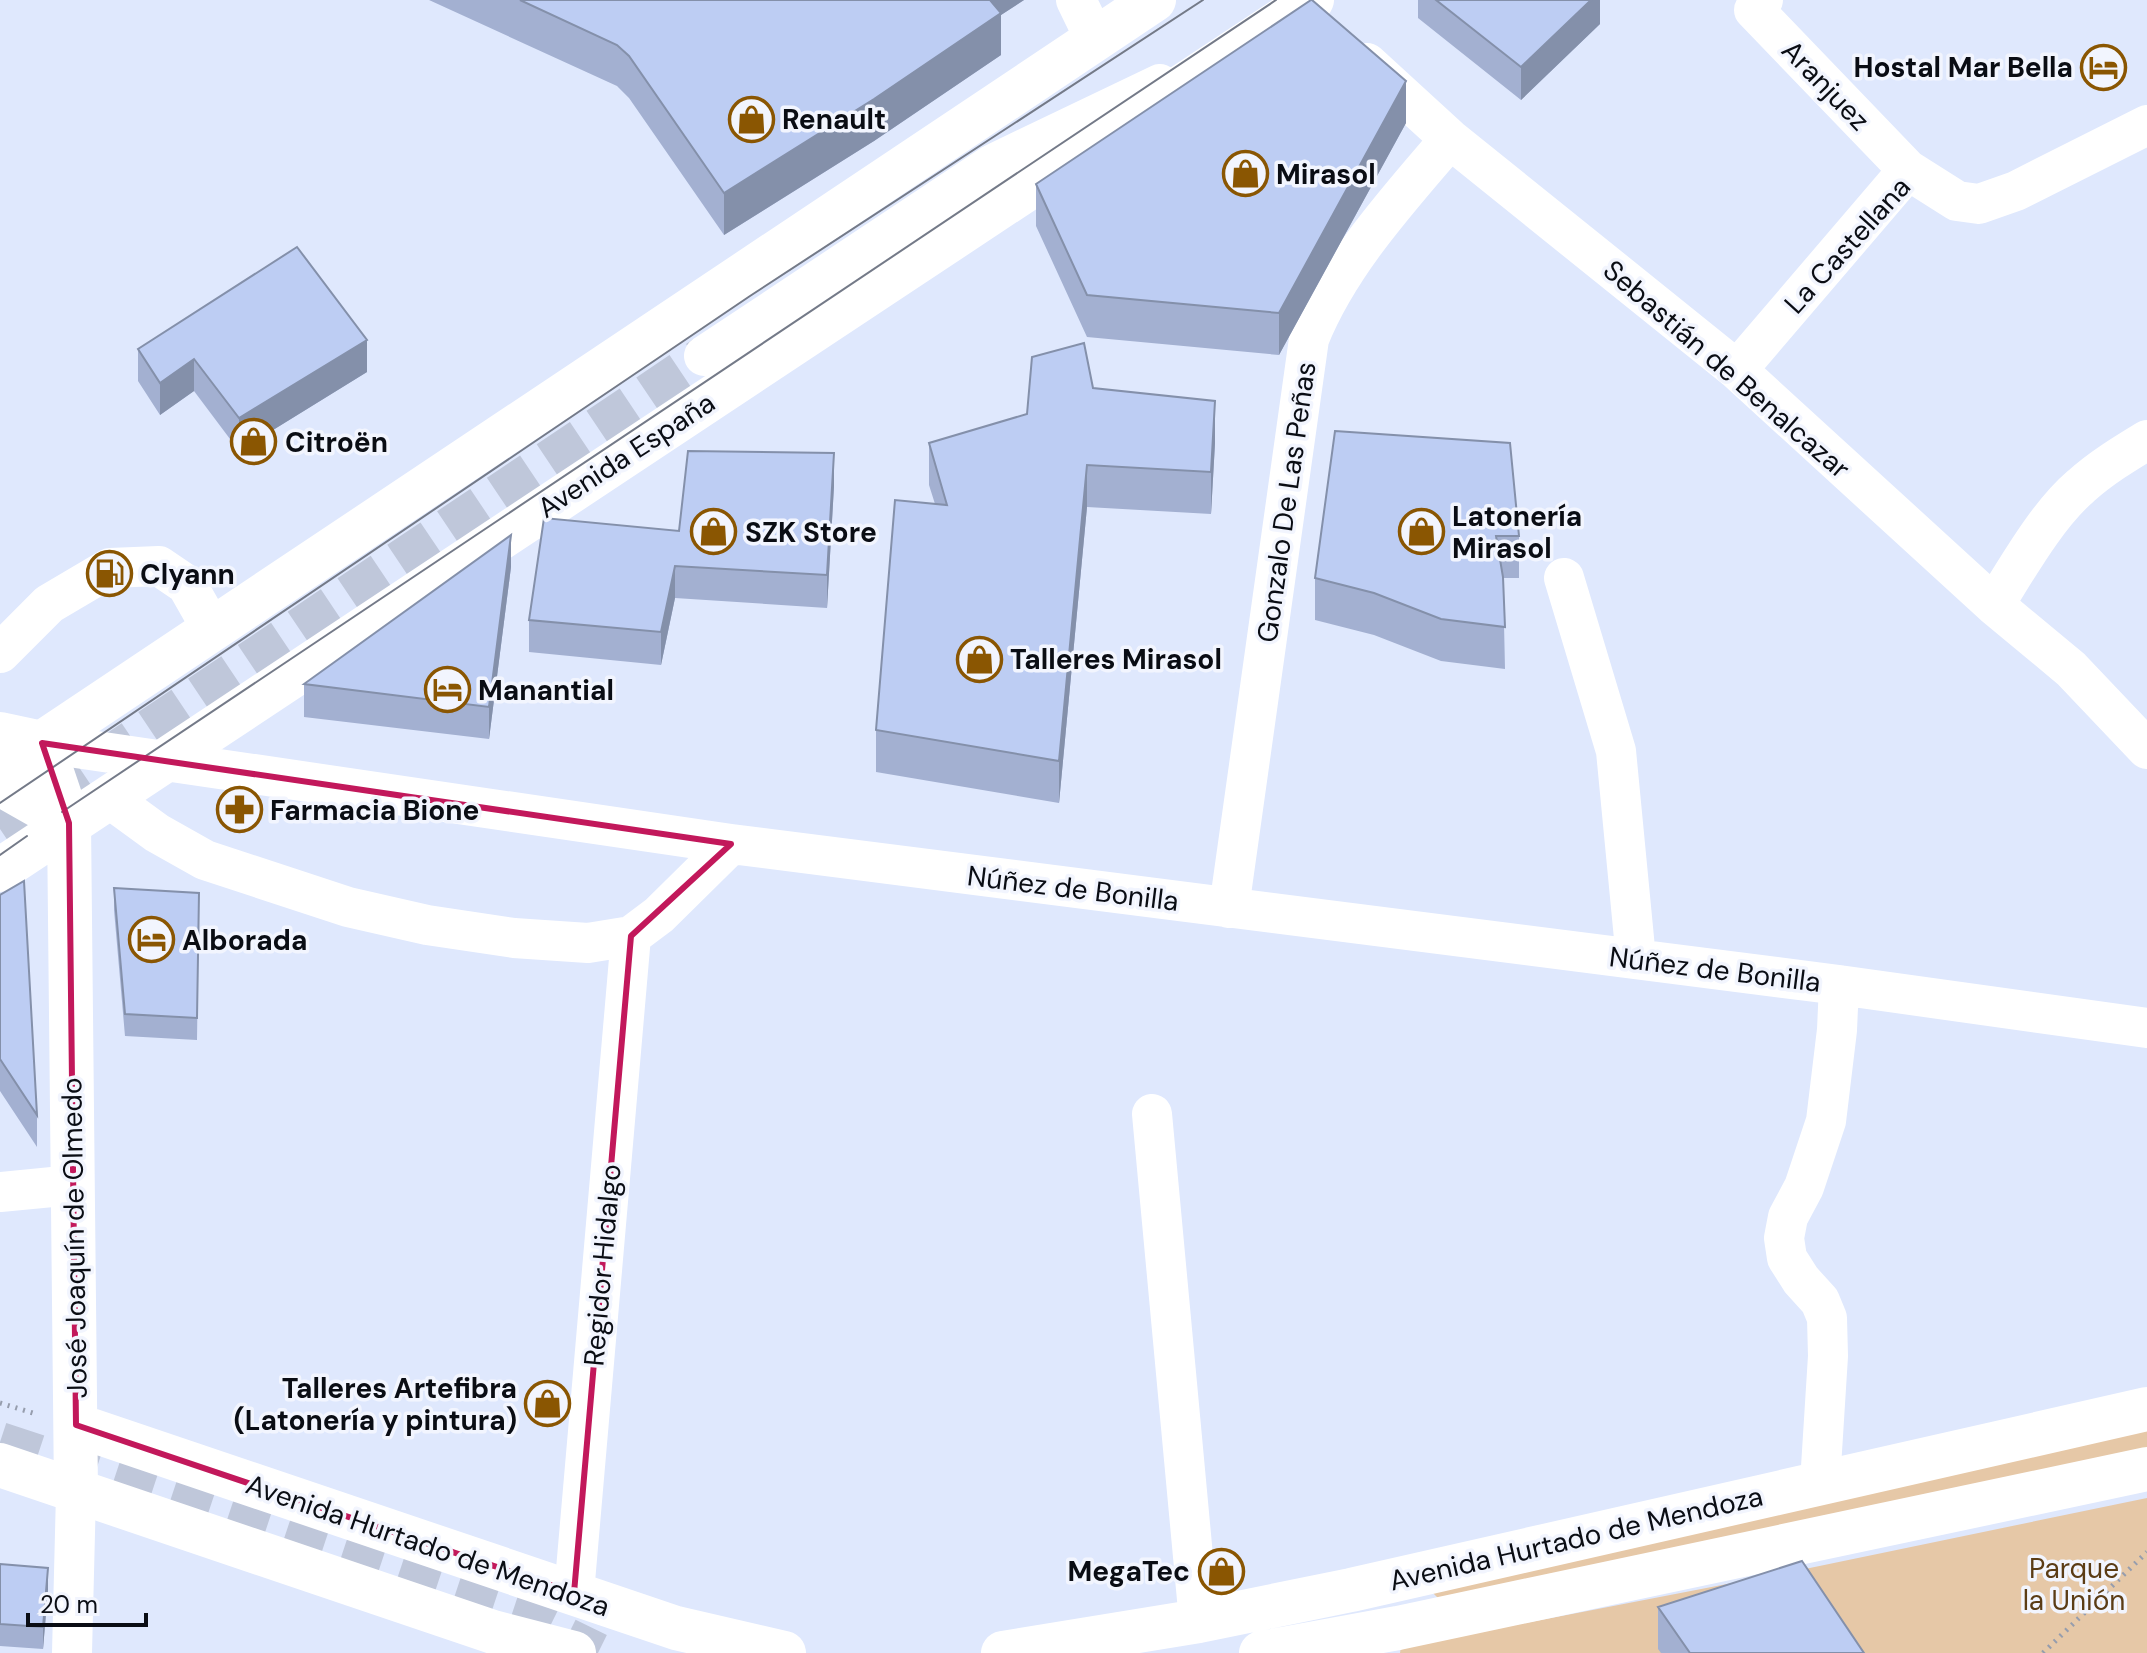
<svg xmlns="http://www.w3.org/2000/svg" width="2147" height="1653" font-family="'DM Sans',sans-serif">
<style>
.green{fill:#e6c8a7}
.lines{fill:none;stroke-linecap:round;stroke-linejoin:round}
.minor-tunnel{stroke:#bfc7da;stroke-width:40;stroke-dasharray:40 20;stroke-linecap:butt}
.path{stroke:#969dad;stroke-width:5;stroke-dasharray:2 6;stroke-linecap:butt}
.minor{stroke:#fff;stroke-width:40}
.major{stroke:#fff;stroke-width:44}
.tram{stroke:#747a88;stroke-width:2}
.wall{fill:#a3b0d1}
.shaded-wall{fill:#8490aa}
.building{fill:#bdcdf3;stroke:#8490aa;stroke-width:2}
.marked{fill:none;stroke:#c2185b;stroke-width:6;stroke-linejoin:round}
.labels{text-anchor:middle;stroke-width:7;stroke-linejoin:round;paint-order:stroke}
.poi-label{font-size:28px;font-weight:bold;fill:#0a0d14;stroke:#f2f5fe;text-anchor:start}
.street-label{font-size:28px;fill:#0a0d14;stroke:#f2f5fe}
.park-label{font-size:28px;fill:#5b3c15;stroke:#f2f5fe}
</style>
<rect width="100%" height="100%" fill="#dfe8fd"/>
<path class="green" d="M 2147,1428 L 2147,1450 L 1439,1599 L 1432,1592 Z
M 2147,1498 L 2147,1653 L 1400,1653 L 1401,1647 L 1805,1569 Z"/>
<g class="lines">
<path class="minor-tunnel" d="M 0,829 L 704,356
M 0,1442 L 519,1614 L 598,1653"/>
<path class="path" d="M 0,1403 L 33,1413
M 2043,1653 L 2147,1552"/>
<path class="minor" d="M 1076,0 L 1095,39
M 1763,0 L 1754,10 L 1908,170 L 1957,201 L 1979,204 L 2016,191 L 2147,125
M 1367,63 L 1450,139 L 1737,370 L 1994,605 L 2071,669 L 2147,749
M 704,356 L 993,164 L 1160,84
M 1737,370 L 1908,170
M 1564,578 L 1616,751 L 1636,959
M 1994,605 C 2018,567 2047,515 2081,486 C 2101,468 2124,454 2147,440
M 0,653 L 49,604 L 110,568 L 159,566 L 187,585 L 212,629
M 42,743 L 731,844 L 1839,985 L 2147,1028
M 109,798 L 157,833 L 205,860 L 348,907 L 427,925 L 514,938 L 588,943 L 631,936 L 659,915 L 731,844
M 1229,908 L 1309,339 C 1339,264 1398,200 1450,139
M 1152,1114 L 1199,1621
M 0,1192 L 73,1185
M 1820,1483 L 1828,1356 L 1827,1318 L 1820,1301 L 1801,1280 L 1787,1258 L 1784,1238 L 1788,1217 L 1804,1187 L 1826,1121 L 1837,1030 L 1839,985
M 574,1593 L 631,936
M 72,1653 L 76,1493"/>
<path class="major" d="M 0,734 L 42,743 L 69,823 L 76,1493
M 0,771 L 1154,0
M 0,784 L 69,823
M 0,870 L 1312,0
M 76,1425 L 676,1628 L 784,1653
M 0,1465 L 493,1632 L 574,1653
M 1003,1653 L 1199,1621 L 1351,1590 L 2147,1409
M 1261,1653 L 1398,1628 L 2147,1469"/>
<path class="tram" d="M 0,803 L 750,296 L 1203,0
M 62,812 L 1276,0
M 0,855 L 27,836"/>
</g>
<path class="wall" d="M 429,0 L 1024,0 L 1001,15 L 1001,55 L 874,141 L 724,235 L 629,98 L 617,86 Z
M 1418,0 L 1600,0 L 1600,24 L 1521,100 L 1418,18 Z
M 1406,123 L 1279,355 L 1087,337 L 1036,226 L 1036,184 Z
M 138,349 L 367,372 L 239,451 L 194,391 L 160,415 L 138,381 Z
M 1027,414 L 1215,443 L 1211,514 L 1087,507 L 1059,803 L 876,772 L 876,730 L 935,504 L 929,485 L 929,443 Z
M 1335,431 L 1519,536 L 1519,578 L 1503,578 L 1505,669 L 1441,661 L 1374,635 L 1315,620 L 1315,578 Z
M 834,486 L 827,608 L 675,598 L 661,665 L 529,652 L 529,620 L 679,531 Z
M 511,567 L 489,739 L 304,717 L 304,684 Z
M 114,888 L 199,893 L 197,1040 L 125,1036 L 114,910 Z
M 0,895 L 37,1115 L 37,1147 L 0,1091 Z
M 0,1564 L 48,1590 L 43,1649 L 0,1646 Z
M 1658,1607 L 1864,1653 L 1661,1653 L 1658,1649 Z"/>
<path class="shaded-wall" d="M 989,0 L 1024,0 L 1001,15 L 1001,55 L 874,141 L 724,235 L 724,193 Z
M 1591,0 L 1600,0 L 1600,24 L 1521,100 L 1521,67 Z
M 1406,81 L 1406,123 L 1279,355 L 1279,313 Z
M 367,340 L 367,372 L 239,451 L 239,418 Z
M 194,359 L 194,391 L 160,415 L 160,383 Z
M 1215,401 L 1215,443 L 1211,514 L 1211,472 Z
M 834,453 L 834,486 L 827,608 L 827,575 Z
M 1087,465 L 1087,507 L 1059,803 L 1059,761 Z
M 511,535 L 511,567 L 489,739 L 489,707 Z
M 675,566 L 675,598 L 661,665 L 661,632 Z
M 48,1568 L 48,1590 L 43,1649 L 43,1627 Z"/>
<path class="building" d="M 520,0 L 990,0 L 1001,13 L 874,99 L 724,193 L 629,56 L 617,45 Z
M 1311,0 L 1312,0 L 1406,81 L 1279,313 L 1087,295 L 1036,184 Z
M 1436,0 L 1591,0 L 1521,67 Z
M 297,247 L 367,340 L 239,418 L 194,359 L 160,383 L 138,349 Z
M 1084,343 L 1093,388 L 1215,401 L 1211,472 L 1087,465 L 1059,761 L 876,730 L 895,500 L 947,505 L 929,443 L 1027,414 L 1032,357 Z
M 1335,431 L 1510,443 L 1519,536 L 1496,536 L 1503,577 L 1505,627 L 1441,619 L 1374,593 L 1315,578 Z
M 688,451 L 834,453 L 827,575 L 675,566 L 661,632 L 529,620 L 544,518 L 679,531 Z
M 511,535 L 489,707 L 304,684 Z
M 24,881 L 37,1115 L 0,1059 L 0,895 Z
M 114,888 L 199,893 L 197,1018 L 125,1014 Z
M 1802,1561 L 1864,1653 L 1690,1653 L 1658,1607 Z
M 0,1564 L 48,1568 L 43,1627 L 0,1624 Z"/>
<path class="marked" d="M 42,743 L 731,844 L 631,936 L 574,1593 L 76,1425 L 69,823 Z"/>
<defs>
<symbol id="hotel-ring" viewBox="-11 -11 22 22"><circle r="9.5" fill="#f2f5fe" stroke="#8a5602" stroke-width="1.5"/><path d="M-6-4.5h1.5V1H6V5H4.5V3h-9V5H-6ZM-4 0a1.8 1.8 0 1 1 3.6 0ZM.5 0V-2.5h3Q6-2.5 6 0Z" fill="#8a5602"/></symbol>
<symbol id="shop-ring" viewBox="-11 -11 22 22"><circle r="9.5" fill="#f2f5fe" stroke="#8a5602" stroke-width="1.5"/><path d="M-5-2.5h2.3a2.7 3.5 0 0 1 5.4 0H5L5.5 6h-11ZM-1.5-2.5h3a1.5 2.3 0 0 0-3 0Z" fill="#8a5602"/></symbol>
<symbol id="fuel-ring" viewBox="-11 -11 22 22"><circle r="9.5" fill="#f2f5fe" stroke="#8a5602" stroke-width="1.5"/><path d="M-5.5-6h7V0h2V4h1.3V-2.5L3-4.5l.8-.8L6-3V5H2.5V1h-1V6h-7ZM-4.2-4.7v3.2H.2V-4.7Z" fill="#8a5602"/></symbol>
<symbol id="pharmacy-ring" viewBox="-11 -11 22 22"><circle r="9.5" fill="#f2f5fe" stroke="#8a5602" stroke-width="1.5"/><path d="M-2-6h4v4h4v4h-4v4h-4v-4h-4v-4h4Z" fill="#8a5602"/></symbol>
</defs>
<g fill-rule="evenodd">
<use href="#hotel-ring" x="2078" y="42" width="51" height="51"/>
<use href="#shop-ring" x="726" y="94" width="51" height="51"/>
<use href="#shop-ring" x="1220" y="148" width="51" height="51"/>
<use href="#shop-ring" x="228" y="416" width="51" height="51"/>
<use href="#shop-ring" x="688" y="506" width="51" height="51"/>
<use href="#shop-ring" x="1396" y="506" width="51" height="51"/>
<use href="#fuel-ring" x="84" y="548" width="51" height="51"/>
<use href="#shop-ring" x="954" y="634" width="51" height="51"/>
<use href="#hotel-ring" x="422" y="664" width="51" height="51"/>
<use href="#pharmacy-ring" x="214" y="784" width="51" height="51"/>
<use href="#hotel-ring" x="126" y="914" width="51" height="51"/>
<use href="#shop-ring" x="522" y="1378" width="51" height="51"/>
<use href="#shop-ring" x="1196" y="1546" width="51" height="51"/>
</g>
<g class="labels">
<g class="poi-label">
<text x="2073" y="77" text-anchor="end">Hostal Mar Bella</text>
<text x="782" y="129">Renault</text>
<text x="1276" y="184">Mirasol</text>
<text x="285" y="452">Citroën</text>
<text x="1452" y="526">Latonería<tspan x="1452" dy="32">Mirasol</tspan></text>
<text x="745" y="542">SZK Store</text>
<text x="140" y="584">Clyann</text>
<text x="1010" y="669">Talleres Mirasol</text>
<text x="478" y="700">Manantial</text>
<text x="270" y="820">Farmacia Bione</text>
<text x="182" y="950">Alborada</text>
<text x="517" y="1398" text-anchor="end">Talleres Artefibra<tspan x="517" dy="32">(Latonería y pintura)</tspan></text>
<text x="1190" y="1581" text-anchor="end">MegaTec</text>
</g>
<g class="street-label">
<text transform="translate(1826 85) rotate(46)" y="10">Aranjuez</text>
<text transform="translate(1847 245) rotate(-48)" y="10">La Castellana</text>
<text transform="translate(1727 369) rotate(41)" y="10">Sebastián de Benalcazar</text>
<text transform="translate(626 455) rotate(-33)" y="10">Avenida España</text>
<text transform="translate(1286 502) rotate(-82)" y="10">Gonzalo De Las Peñas</text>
<text transform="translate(1073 888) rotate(7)" y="10">Núñez de Bonilla</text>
<text transform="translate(1715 969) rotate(7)" y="10">Núñez de Bonilla</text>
<text transform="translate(74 1238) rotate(-91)" y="10">José Joaquín de Olmedo</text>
<text transform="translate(602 1265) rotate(-85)" y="10">Regidor Hidalgo</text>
<text transform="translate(1576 1538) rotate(-13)" y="10">Avenida Hurtado de Mendoza</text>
<text transform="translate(428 1545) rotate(19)" y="10">Avenida Hurtado de Mendoza</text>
</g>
<g class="park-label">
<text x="2074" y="1578">Parque<tspan x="2074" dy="32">la Unión</tspan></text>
</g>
</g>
<path d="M28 1613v12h118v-12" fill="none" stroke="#0a0d14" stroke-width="4"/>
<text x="40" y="1613" font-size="24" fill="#0a0d14" stroke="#f2f5fe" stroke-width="6" paint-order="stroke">20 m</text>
</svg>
